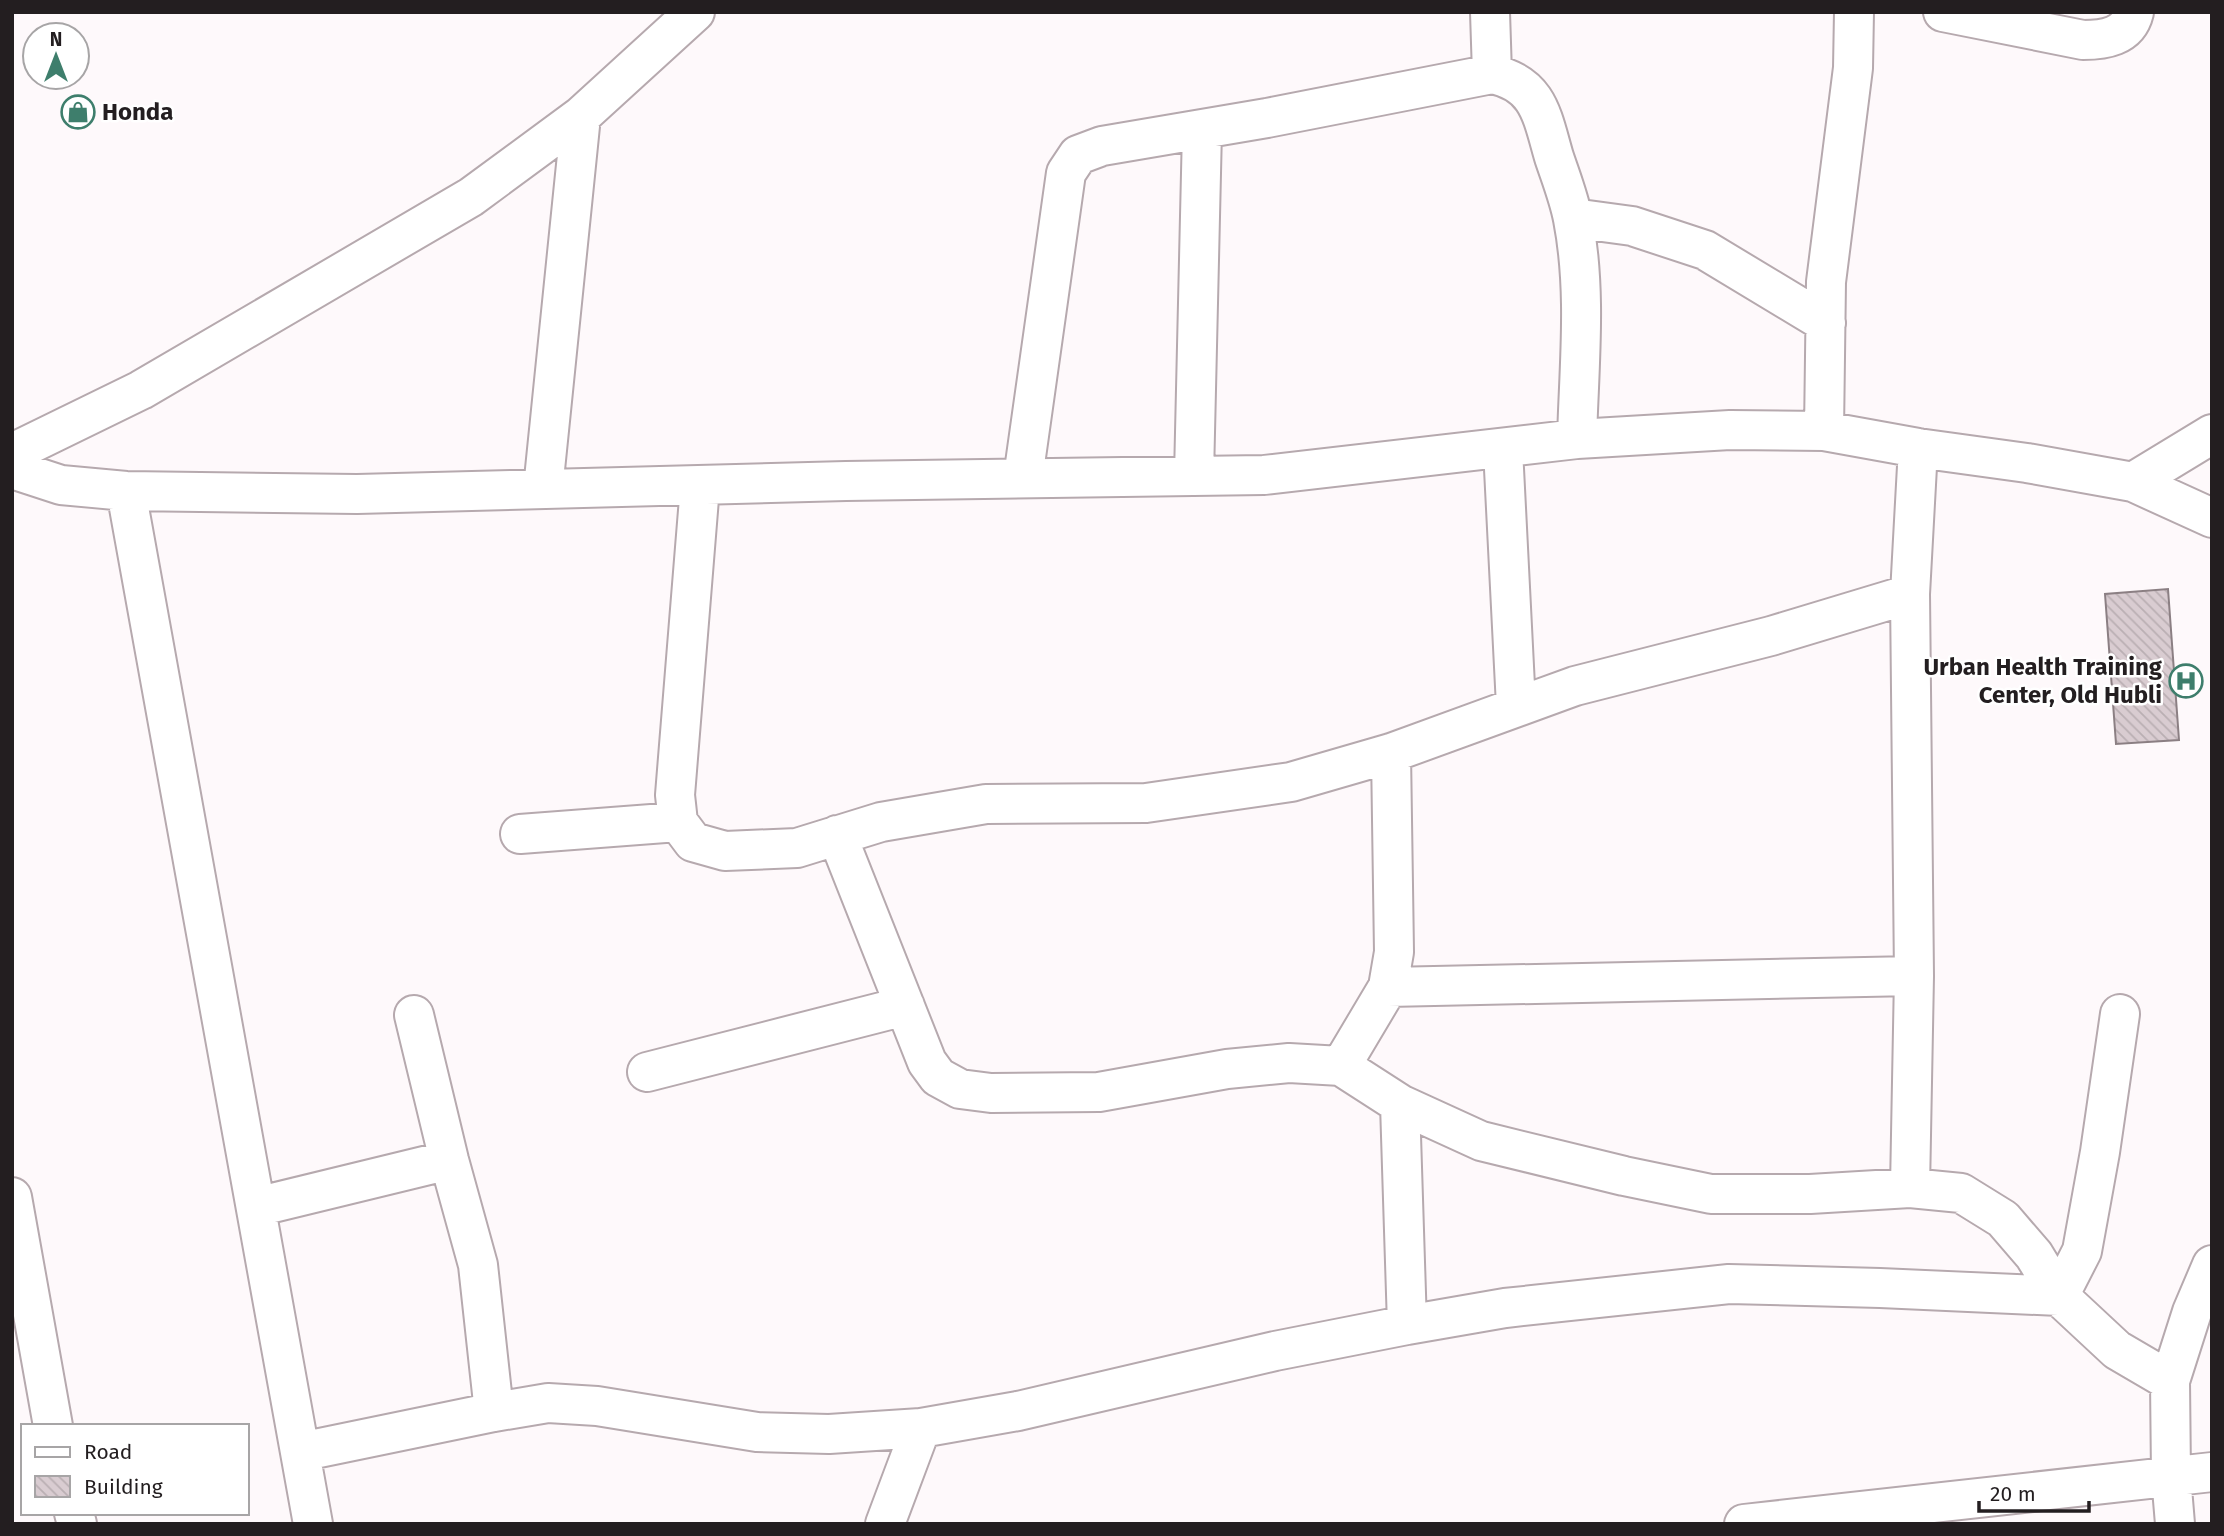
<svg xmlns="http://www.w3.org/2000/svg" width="2224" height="1536" font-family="'Fira Sans',sans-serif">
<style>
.building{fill:url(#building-back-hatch);stroke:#8b7f83;stroke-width:2}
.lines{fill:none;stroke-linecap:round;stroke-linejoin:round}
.minor-casing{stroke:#b6a9ae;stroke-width:42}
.minor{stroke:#fff;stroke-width:38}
.labels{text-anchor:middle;stroke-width:5;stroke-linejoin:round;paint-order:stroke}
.poi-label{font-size:24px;font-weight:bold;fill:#231e20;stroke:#fff;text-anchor:start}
</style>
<defs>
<pattern id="building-back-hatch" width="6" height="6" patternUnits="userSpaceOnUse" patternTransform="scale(1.75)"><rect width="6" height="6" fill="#d9ccd1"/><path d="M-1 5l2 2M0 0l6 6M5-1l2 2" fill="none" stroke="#baafb3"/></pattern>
</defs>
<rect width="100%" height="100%" fill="#fef9fb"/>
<path class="building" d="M 2168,589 L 2179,740 L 2116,744 L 2105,594 Z"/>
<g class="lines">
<defs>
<path id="minor" d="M 1490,12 L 1492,74
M 1943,12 L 2083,40 C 2104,40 2128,37 2134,12
M 1573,218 L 1632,226 L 1705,250 L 1826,323
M 1824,431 L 1826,282 L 1853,68 L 1854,12
M 1503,449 L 1516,706
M 12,453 L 141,390 L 471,197 L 581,116 L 695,12
M 12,469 L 61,485 L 126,491 L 357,494 L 846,481 L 1264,475 L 1577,439 L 1730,430 L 1824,431 L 1918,448 L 2027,463 L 2133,482 L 2212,518
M 1194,476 L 1202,130
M 1023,478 L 1066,173 L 1078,155 L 1102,146 L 1267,118 L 1492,74 C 1539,84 1542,116 1554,157 C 1561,178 1569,198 1573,219 C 1587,291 1579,366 1577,439
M 2133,482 L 2212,434
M 700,486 L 675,795 L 678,822 L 693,842 L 725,851 L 797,848 L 881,822 L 986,804 L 1146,803 L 1291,782 L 1391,753 L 1575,686 L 1771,636 L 1910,594
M 543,489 L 581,116
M 126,491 L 313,1524
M 520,834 L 678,822
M 837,835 L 927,1062 L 938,1077 L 960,1089 L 991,1093 L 1099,1092 L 1227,1069 L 1289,1063 L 1341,1066 L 1400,1104 L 1481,1141 L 1624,1176 L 1711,1194 L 1810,1194 L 1910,1188 L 1961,1193 L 2003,1219 L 2034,1255 L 2059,1296 L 2117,1350 L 2170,1381
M 1388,987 L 1914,976
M 414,1015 L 449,1160 L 478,1265 L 494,1412
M 1341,1066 L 1388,987 L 1394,952 L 1391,753
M 647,1072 L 905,1006
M 1400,1104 L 1407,1325
M 1910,1188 L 1914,976 L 1910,594 L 1918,448
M 12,1197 L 53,1426
M 256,1207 L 449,1160
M 300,1452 L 494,1412 L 548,1403 L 597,1406 L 757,1432 L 829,1434 L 921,1428 L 1018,1411 L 1275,1351 L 1407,1325 L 1505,1308 L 1729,1284 L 1880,1288 L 2059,1296 L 2082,1251 L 2100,1152 L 2120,1014
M 74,1513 L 77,1524
M 885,1524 L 921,1428
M 1744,1524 L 2212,1472
M 2175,1524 L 2171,1476 L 2170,1381 L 2192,1312 L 2212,1265"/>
</defs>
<use href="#minor" class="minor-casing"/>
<use href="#minor" class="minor"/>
</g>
<defs>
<symbol id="shop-ring" viewBox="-11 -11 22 22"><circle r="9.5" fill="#fff" stroke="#3e7e6c" stroke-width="1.5"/><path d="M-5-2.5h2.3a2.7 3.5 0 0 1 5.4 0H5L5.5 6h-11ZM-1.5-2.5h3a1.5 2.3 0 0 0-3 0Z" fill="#3e7e6c"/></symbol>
<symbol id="hospital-ring" viewBox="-11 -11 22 22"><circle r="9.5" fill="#fff" stroke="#3e7e6c" stroke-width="1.5"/><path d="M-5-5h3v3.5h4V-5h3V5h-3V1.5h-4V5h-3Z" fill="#3e7e6c"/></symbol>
</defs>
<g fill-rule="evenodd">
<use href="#shop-ring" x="59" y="93" width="38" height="38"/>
<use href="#hospital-ring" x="2167" y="662" width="38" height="38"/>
</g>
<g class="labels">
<g class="poi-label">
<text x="102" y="120">Honda</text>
<text x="2162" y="675" text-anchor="end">Urban Health Training<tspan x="2162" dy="28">Center, Old Hubli</tspan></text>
</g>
</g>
<rect width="2224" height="1536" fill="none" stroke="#231e20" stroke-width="28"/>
<rect x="21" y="1424" width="228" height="91" fill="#ffffff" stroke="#a7a5a6" stroke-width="2"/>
<rect x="35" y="1447" width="35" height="10" fill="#ffffff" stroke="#a7a5a6" stroke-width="2"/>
<text x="84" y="1459" font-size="21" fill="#231e20">Road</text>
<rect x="35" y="1476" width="35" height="21" fill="url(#building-back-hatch)" stroke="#a7a5a6" stroke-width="2"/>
<text x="84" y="1494" font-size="21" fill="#231e20">Building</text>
<g transform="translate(56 56)"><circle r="33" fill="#ffffff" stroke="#a7a5a6" stroke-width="2"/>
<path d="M0-5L12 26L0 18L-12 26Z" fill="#3e7e6c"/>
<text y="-10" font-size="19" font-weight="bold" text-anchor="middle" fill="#231e20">N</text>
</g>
<path d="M1979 1501v10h110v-10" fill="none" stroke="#231e20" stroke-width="3.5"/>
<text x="1990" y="1501" font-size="21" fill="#231e20" stroke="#ffffff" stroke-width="5" paint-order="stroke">20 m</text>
</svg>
